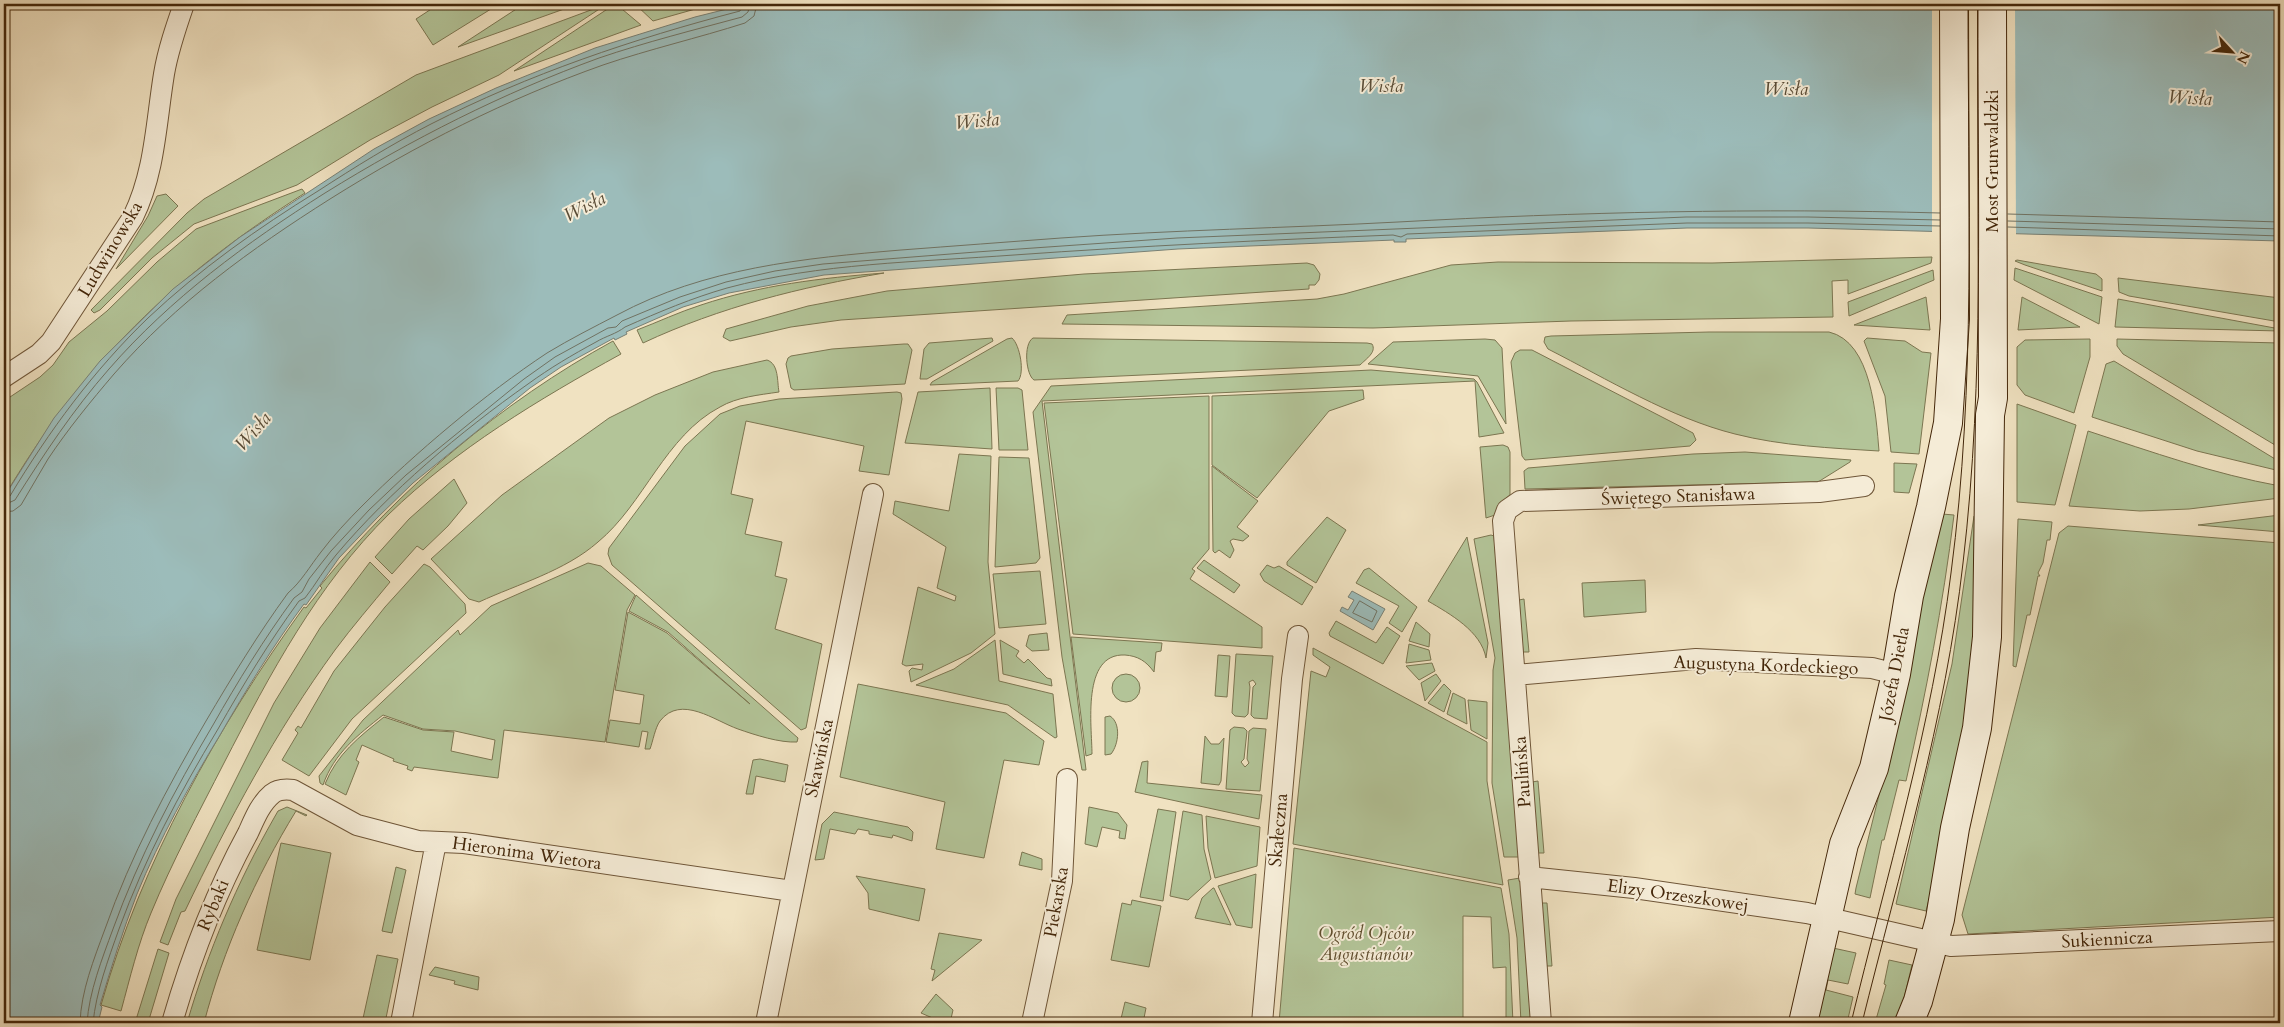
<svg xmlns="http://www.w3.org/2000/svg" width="2284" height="1027" font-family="Cardo,serif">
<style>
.green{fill:#b3c498;stroke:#7c7651}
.water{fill:#9cbcba;stroke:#798074}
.pier{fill:#f0e2c1}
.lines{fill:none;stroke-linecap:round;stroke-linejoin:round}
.shore{stroke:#707262;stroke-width:1}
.street-casing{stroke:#6f5638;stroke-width:22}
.secondary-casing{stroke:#44270a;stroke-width:30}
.street{stroke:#f5ecd7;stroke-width:20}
.secondary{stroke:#f5ecd7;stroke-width:28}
.tram{stroke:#44270a;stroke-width:1}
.labels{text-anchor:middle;stroke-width:4;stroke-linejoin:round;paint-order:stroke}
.street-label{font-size:18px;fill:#44270a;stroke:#f5ecd7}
.park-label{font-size:18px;font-style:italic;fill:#604e2e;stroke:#f5ecd7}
.water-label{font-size:19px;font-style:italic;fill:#5a4c36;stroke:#f5ecd7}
</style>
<rect width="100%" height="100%" fill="#f0e2c1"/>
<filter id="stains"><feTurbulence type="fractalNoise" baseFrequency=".004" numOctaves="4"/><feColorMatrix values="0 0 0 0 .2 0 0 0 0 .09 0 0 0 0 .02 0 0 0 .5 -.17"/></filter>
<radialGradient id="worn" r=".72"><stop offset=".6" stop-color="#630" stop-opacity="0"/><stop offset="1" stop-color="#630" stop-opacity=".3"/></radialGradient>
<path class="green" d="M 439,4 L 499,4 L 433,45 L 416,19 Z
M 524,4 L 578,4 L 458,47 Z
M 607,4 L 499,75 L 432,107 L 370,140 L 297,185 L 194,224 L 152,258 L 100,310 L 94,313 L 91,310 L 187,213 L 204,199 L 416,75 Z
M 616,4 L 641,25 L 514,71 L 615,4 Z
M 635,4 L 713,4 L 653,21 Z
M 302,189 L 305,193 C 173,277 84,362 4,497 L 4,401 L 40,377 L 53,365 L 69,342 L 107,311 L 157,262 L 196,229 Z
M 166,194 L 178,206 L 116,269 L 148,216 L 157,196 Z
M 1932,257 L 1931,263 L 1848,294 L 1848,280 L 1832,281 L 1833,317 L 1571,321 L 1373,328 L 1062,324 L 1067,315 L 1317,299 L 1344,294 L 1451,265 L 1498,262 L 1712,263 Z
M 2017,260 L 2096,274 L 2102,279 L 2102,291 L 2025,265 L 2015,261 Z
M 1307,263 L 1314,265 L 1320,274 L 1319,280 L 1315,285 L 1309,285 L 1309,289 L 841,320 L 791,327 L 730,341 L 723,337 L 726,329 L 808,306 L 887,291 L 1084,274 Z
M 2015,268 L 2102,297 L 2099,324 L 2014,280 Z
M 1933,270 L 1934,280 L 1849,316 L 1848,302 Z
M 884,273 C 801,287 720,307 643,343 L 637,330 C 658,322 679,312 701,305 C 761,285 821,278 884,273 Z
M 2118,278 L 2280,298 L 2280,322 L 2129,296 L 2119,292 Z
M 1926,297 L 1930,330 L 1854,325 Z
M 2022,297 L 2080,327 L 2018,330 Z
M 2118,299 L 2280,329 L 2280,331 L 2115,327 Z
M 1709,332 L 1829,332 C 1872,342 1876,416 1879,451 C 1831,448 1782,446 1735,434 C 1671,418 1607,379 1548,349 L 1544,342 L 1545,337 L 1551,336 Z
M 992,338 L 993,341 L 927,379 L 920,379 L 924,349 L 929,343 Z
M 1012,338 C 1020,345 1025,373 1018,381 L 930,385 L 932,382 L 1007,339 Z
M 1033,338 L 1367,343 L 1372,344 C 1377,352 1366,359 1360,365 L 1034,380 C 1026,375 1023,344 1033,338 Z
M 1867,338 L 1905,341 L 1922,352 L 1931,353 L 1919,454 L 1891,452 L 1885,396 L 1864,341 Z
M 1485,339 L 1495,340 L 1502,348 L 1506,424 L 1478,376 L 1368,364 L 1393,342 Z
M 2090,339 L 2090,357 L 2074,413 L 2025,395 L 2017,385 L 2017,347 L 2025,340 Z
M 2117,339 L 2280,343 L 2280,448 L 2123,354 L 2117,346 Z
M 613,341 L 621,354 C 539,399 456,449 389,514 C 317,585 270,674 224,763 C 199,812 172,862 151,913 C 138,944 130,978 121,1011 L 101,1005 C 142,861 217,728 304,607 L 306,608 L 322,588 L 320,586 C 400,488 502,402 613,341 Z
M 904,344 L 908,344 L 912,350 L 905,384 L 794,390 L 791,388 L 786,364 L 788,358 L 791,356 L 832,349 Z
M 1520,350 L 1532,350 L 1693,433 L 1696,440 L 1690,446 L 1525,460 L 1522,456 L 1511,362 L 1515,353 Z
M 767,360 C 779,364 777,381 779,392 C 759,395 737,397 720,407 C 665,436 644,504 598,542 C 565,571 518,584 479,602 L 469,599 L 431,559 L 502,495 L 609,418 L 655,395 L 713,372 Z
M 2114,361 L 2280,462 L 2280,471 L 2197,451 L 2092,417 L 2106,364 Z
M 1371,370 L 1474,379 L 1477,382 L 1504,433 L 1479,437 L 1475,381 L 1042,401 L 1086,770 L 1082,770 L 1062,657 L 1033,412 L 1051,386 Z
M 990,388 L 992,449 L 905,443 L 918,392 Z
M 996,388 L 1018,388 L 1022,390 L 1028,450 L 999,450 Z
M 1363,390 L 1364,399 L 1329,411 L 1257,498 L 1212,465 L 1212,396 Z
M 897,392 L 901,393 L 902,399 L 889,475 L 859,471 L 864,446 L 746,421 L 731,494 L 753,499 L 745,534 L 782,542 L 775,576 L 787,579 L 775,629 L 822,644 L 806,728 L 801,730 L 612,565 L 608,554 L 609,548 L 685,446 L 720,414 L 740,406 L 779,399 Z
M 1209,396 L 1209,549 L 1192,569 L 1195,571 L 1190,579 L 1262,627 L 1262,648 L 1073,634 L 1044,403 Z
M 2017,404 L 2076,425 L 2055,505 L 2017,502 Z
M 2088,431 C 2152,452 2214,474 2280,486 L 2280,498 L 2189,509 L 2140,511 L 2069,506 Z
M 1503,445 L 1508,447 L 1510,452 L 1510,495 L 1500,503 L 1495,515 L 1486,518 L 1480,447 Z
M 1745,452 L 1851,460 L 1850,462 L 1818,482 L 1525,489 L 1524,471 L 1528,468 L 1693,454 Z
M 959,454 L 991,456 L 988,562 L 995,634 L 971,653 L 911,682 L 909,671 L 912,668 L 922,670 L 923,664 L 906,666 L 902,664 L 918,587 L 955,601 L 956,596 L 937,588 L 946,547 L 893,514 L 895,501 L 949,511 Z
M 999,457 L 1029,458 L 1040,558 L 1036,563 L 995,567 Z
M 1894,463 L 1917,464 L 1909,493 L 1894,492 Z
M 1212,466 L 1258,501 L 1237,527 L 1249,536 L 1243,541 L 1233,539 L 1230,541 L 1234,550 L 1230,558 L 1219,550 L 1215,553 L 1213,551 Z
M 454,479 L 467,503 L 448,526 L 423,550 L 417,546 L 392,574 L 375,557 L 409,519 Z
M 1942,514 L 1954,515 C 1943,605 1926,693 1906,781 L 1899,780 L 1884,840 L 1882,840 L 1870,898 L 1855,894 L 1856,888 L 1907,682 L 1920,601 Z
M 2280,515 L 2280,532 L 2198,525 Z
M 1974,516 L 1981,517 L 1980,634 L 1949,822 L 1926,911 L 1896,904 L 1952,664 Z
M 1327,517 L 1346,530 L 1316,583 L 1287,565 L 1287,562 Z
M 2018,519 L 2052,522 L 2050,540 L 2047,540 L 2043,563 L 2038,573 L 2040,576 L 2038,576 L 2030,615 L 2027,615 L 2016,667 L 2013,666 Z
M 2068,526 L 2280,543 L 2280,917 L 1968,934 L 1962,915 L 2059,533 Z
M 1491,535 L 1494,536 L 1519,857 L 1504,857 L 1492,783 L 1493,670 L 1495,658 L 1474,539 Z
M 1467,537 L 1488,643 L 1486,658 C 1481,631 1450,614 1428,601 Z
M 1204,560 L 1240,585 L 1234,593 L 1197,568 Z
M 370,562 L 390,582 C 372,604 352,627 335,650 C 276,731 228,821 185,911 L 181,912 L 168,945 L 160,942 L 176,899 L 274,703 L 320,628 Z
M 588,563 L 601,566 L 635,595 L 627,610 L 605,742 L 504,730 L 498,778 L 414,767 L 412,771 L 407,769 L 408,766 L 393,761 L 394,759 L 362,745 L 356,760 L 359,762 L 346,795 L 325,784 C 337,754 359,737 384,717 L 423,730 L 454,732 L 451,751 L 492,760 L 495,740 L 455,731 L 423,729 L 383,715 C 358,735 334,753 323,785 L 320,783 L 319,776 L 363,720 L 458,630 L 460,635 L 491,606 Z
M 424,564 L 430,567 L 465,604 L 466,613 L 352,719 L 309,776 L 282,760 L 298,733 L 295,730 L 298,726 L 301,728 L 334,671 L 385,607 Z
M 1267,565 L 1274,568 L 1279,566 L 1313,587 L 1302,605 L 1264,581 L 1260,574 Z
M 1369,568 L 1417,607 L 1402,632 L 1389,623 L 1399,606 L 1356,583 L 1364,570 Z
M 1040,571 L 1046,624 L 999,628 L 993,574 Z
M 1645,580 L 1646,612 L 1584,617 L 1582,583 Z
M 636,595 L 798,738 L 797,742 C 780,743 755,735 738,729 C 715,721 681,694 660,721 C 655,728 653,741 650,749 L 645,749 L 648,732 L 642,731 L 639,747 L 606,742 L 610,720 L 640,724 L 644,695 L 615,690 L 628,612 L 667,633 L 750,704 L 668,632 L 629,611 Z
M 1524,599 L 1529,652 L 1523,652 L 1519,600 Z
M 1336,621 L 1376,643 L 1387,627 L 1400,636 L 1383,664 L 1330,636 L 1329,633 Z
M 1416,622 L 1430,634 L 1429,647 L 1409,641 Z
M 1047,633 L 1049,650 L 1032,651 L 1026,646 L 1029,635 Z
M 1071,637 L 1162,643 L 1161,651 L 1156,652 L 1154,672 C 1146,661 1138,656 1125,655 C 1081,653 1092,727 1092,754 L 1086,756 Z
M 995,640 L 999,681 L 1053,694 L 1057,737 L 1055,738 L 1008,705 L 916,685 L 954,669 Z
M 1000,640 L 1019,651 L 1016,656 L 1024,663 L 1028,659 L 1047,678 L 1051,679 L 1052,686 L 1003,674 Z
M 1409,644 L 1429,650 L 1431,660 L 1406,663 Z
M 1313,648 L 1487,742 L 1487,781 L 1503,885 L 1293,844 L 1311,671 L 1326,677 L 1330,667 L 1313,655 Z
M 1236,654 L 1273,656 L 1267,719 L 1254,718 L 1251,715 L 1253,687 L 1256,684 L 1253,680 L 1249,682 L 1250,687 L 1248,714 L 1245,717 L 1235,716 L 1232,713 Z
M 1218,655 L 1230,656 L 1227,697 L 1215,696 Z
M 1432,663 L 1435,671 L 1419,680 L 1406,666 Z
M1112 688a14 14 0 1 1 28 0a14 14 0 1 1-28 0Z
M 1436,674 L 1441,681 L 1425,701 L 1421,683 Z
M 858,684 L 1006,713 L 1044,741 L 1039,765 L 1004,760 L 984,858 L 936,849 L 945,802 L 840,777 Z
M 1444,684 L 1451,691 L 1444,712 L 1428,703 Z
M 1453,693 L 1465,699 L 1467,724 L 1447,714 Z
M 1468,700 L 1487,702 L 1487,739 L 1471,730 Z
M 1110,716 C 1121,723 1119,744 1111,754 L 1105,755 L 1105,717 Z
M 1234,727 L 1244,728 L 1247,731 L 1244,759 L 1241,762 L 1245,767 L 1249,763 L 1247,759 L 1249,731 L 1253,728 L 1266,729 L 1260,791 L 1226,789 L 1230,730 Z
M 1205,736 L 1211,744 L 1219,744 L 1224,738 L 1221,781 L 1219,785 L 1201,783 Z
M 760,759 L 788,765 L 785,782 L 756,776 L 753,794 L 746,794 L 753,760 Z
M 1148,761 L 1147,783 L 1262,795 L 1259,819 L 1135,792 L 1142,762 Z
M 1538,781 L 1544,853 L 1538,853 L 1532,782 Z
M 287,807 L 307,815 L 306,816 L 296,811 C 256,876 223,950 204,1023 L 187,1023 C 208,951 237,883 274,818 L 278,811 Z
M 1089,807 L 1118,813 L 1127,825 L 1125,839 L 1119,838 L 1120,831 L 1102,827 L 1097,847 L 1085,844 Z
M 1158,809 L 1176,812 L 1163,901 L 1140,897 Z
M 1183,811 L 1202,815 L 1204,849 L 1211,879 L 1188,900 L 1170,896 Z
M 834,812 L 908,827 L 913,832 L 912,841 L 893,835 L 892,838 L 869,834 L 869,831 L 858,829 L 855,834 L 830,829 L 824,859 L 815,860 L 822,824 Z
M 1206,816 L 1260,827 L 1257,866 L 1215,878 L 1208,848 Z
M 281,843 L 331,853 L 310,960 L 257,950 Z
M 1294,848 L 1501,888 L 1509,934 L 1513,1023 L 1506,1023 L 1506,967 L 1493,968 L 1491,917 L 1463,916 L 1463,1023 L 1279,1023 Z
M 1022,852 L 1042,859 L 1042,870 L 1019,865 Z
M 396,867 L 406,870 L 392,933 L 382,931 Z
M 1256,874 L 1252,928 L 1236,925 L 1218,886 Z
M 856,876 L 925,889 L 919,921 L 869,909 L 868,893 Z
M 1520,878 L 1531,1023 L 1521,1023 L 1517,938 L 1508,880 Z
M 1213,888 L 1214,888 L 1231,925 L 1195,918 L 1202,898 Z
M 1132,900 L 1161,906 L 1149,967 L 1111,960 L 1122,903 L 1131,905 Z
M 1542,903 L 1547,903 L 1552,966 L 1546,966 Z
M 939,933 L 982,940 L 932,981 L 935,970 L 931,969 Z
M 1833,948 L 1856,953 L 1848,984 L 1828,980 L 1826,990 L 1853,997 L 1847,1023 L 1814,1023 Z
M 158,949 L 169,953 L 148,1023 L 135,1023 Z
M 377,955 L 398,959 L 385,1023 L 362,1023 Z
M 1889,960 L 1912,965 L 1911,969 L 1898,1023 L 1875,1023 L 1886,985 L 1884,984 Z
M 435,967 L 479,977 L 478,990 L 454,984 L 455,981 L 429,975 Z
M 936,994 L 953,1010 L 950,1023 L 944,1023 L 921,1013 Z
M 1125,1002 L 1146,1008 L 1143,1023 L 1120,1023 Z"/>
<path class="water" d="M 747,4 L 2280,4 L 2280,241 L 1808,228 L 1687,228 L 1406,239 L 1406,242 L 1394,242 L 1394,240 L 1178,249 L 824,275 L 729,293 L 683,307 L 626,332 L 627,334 L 615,340 L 614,338 L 561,367 L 530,388 L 413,483 L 377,518 L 339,558 L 306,605 L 304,604 C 273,646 246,690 220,735 C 189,786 160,838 137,894 C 123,930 111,968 100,1005 L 102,1007 L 98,1023 L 4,1023 L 4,497 L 54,418 L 100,361 L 173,289 L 240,237 L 374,149 L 429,119 L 496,88 L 595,48 L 695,17 Z
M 1352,591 L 1385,609 L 1373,630 L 1340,611 L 1342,607 L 1348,610 L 1354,600 L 1348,597 Z"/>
<path class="pier" d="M 1932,4 L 2015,4 L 2016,235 L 1932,234 Z"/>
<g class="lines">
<path class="shore" d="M 2008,214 L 2280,222
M 2008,221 L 2280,229
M 2008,227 L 2280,236
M 4,498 L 10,496 C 49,431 94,370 148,318 C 200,269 258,228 318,191 C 355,167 392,144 431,124 C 529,74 633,39 740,11 L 743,4
M 4,505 L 15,500 C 44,454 73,410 109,369 C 171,298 246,243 325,193 C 412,139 503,93 599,58 C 646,42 694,30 742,17 L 748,12 L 750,4
M 4,512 L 13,511 L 21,505 C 30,490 39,474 48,459 C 68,429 91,401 114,374 C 176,303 251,249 330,199 C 416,145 507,99 603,65 C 650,49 698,38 745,23 L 754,16 L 757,4
M 1360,601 L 1377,611 L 1372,622 L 1353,613 Z
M 80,1023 C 81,991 94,959 105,929 C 131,855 167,788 206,721 C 232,677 258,634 288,593 C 301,582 310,566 321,552 C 333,536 348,520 362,506 C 415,453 485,394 547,353 C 570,339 594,327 617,315 C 704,268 805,258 901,250 C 954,246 1007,242 1061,238 C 1173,230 1286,228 1398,222 C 1579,212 1758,208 1940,213
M 87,1023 C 89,992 102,959 113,929 C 139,857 174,791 213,725 C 238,681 264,639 294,598 L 302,592 L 309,579 L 331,551 L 369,510 L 406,475 L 524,379 L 555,357 L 608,328 L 616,327 L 622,321 L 680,297 L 726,282 L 775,271 L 823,264 L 976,252 L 1177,238 L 1686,217 L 1808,217 L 1940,220
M 93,1023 C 96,992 108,960 119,929 C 145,858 179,794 218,729 C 243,685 269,642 299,601 L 305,598 C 316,584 324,569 336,555 C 390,491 460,432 528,384 C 550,368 572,355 596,342 C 606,336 616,334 625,327 C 659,312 692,298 727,288 C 820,263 919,262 1014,255 C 1140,246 1266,240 1393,235 L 1401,237 L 1407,234 L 1687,223 L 1808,223 L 1940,226"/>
<defs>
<path id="street" d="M 4,377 L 39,354 L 51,342 L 133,217 C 155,172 156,123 164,74 C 168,50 176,27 184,4
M 1515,675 L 1696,659 L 1872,668 L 1896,674
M 1529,877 L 1634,888 L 1807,913 L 1951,946 L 2280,931
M 172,1023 C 191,957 215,894 248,833 C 254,820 260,804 272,794 C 278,789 285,789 293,790 L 357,825 L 418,841 L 464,843 L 792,891
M 401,1023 L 436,842
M 766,1023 L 873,494
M 1032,1023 L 1062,881 L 1067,779
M 1262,1023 L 1292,679 L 1298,636
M 1541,1023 L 1503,521 L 1507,510 L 1520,501 L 1819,492 L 1864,486"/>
<path id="secondary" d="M 1803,1023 L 1844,844 L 1874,768 L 1896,674 L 1909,596 L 1931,507 L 1948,423 L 1955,319 L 1954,4
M 1909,1023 L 1918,1001 L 1940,919 L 1955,828 L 1977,728 L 1987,637 L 1990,415 L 1993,398 L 1992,4"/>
</defs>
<use href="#street" class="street-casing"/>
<use href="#secondary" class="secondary-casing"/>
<use href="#street" class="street"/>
<use href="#secondary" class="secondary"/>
<path class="tram" d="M 1851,1023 C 1887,874 1932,725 1951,573 C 1976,384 1968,194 1968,4
M 1862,1023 C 1899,874 1946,716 1963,563 C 1985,377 1977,191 1978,4"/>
</g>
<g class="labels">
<g class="street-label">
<text transform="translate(1992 161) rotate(-90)" y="6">Most Grunwaldzki</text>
<text transform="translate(110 249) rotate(-59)" y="6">Ludwinowska</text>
<text transform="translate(1678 496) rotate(-2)" y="6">Świętego Stanisława</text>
<text transform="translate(1766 665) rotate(2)" y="6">Augustyna Kordeckiego</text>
<text transform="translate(1894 674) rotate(-79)" y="6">Józefa Dietla</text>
<text transform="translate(819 758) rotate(-78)" y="6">Skawińska</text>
<text transform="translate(1522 772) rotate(-94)" y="6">Paulińska</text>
<text transform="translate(1278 830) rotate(-85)" y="6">Skałeczna</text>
<text transform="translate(527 853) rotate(8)" y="6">Hieronima Wietora</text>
<text transform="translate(1678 895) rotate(8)" y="6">Elizy Orzeszkowej</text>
<text transform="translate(1056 902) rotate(-80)" y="6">Piekarska</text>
<text transform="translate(213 905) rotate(-67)" y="6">Rybaki</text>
<text transform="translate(2107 939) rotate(-3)" y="6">Sukiennicza</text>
</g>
<g class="park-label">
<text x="1366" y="939">Ogród Ojców<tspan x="1366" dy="21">Augustianów</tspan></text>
</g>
<g class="water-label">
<text x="1381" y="92">Wisła</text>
<text x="1786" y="95">Wisła</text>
<text transform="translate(2190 97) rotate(3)" y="7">Wisła</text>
<text transform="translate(977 120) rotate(-5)" y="7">Wisła</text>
<text transform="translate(584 206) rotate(-27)" y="7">Wisła</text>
<text transform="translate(252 431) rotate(-49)" y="7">Wisła</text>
</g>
</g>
<rect width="2284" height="1027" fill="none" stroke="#f0e2c1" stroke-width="20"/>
<rect x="5" y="5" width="2274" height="1017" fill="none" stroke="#44270a" stroke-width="2.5"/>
<rect x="10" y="10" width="2264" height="1007" fill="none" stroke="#44270a"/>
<g transform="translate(2232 52) rotate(116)" stroke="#f5ecd7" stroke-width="4" paint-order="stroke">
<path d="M0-4L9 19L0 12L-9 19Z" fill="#44270a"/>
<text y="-8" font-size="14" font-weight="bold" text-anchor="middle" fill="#44270a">N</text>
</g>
<rect width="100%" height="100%" filter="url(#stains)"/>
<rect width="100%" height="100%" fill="url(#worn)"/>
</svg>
